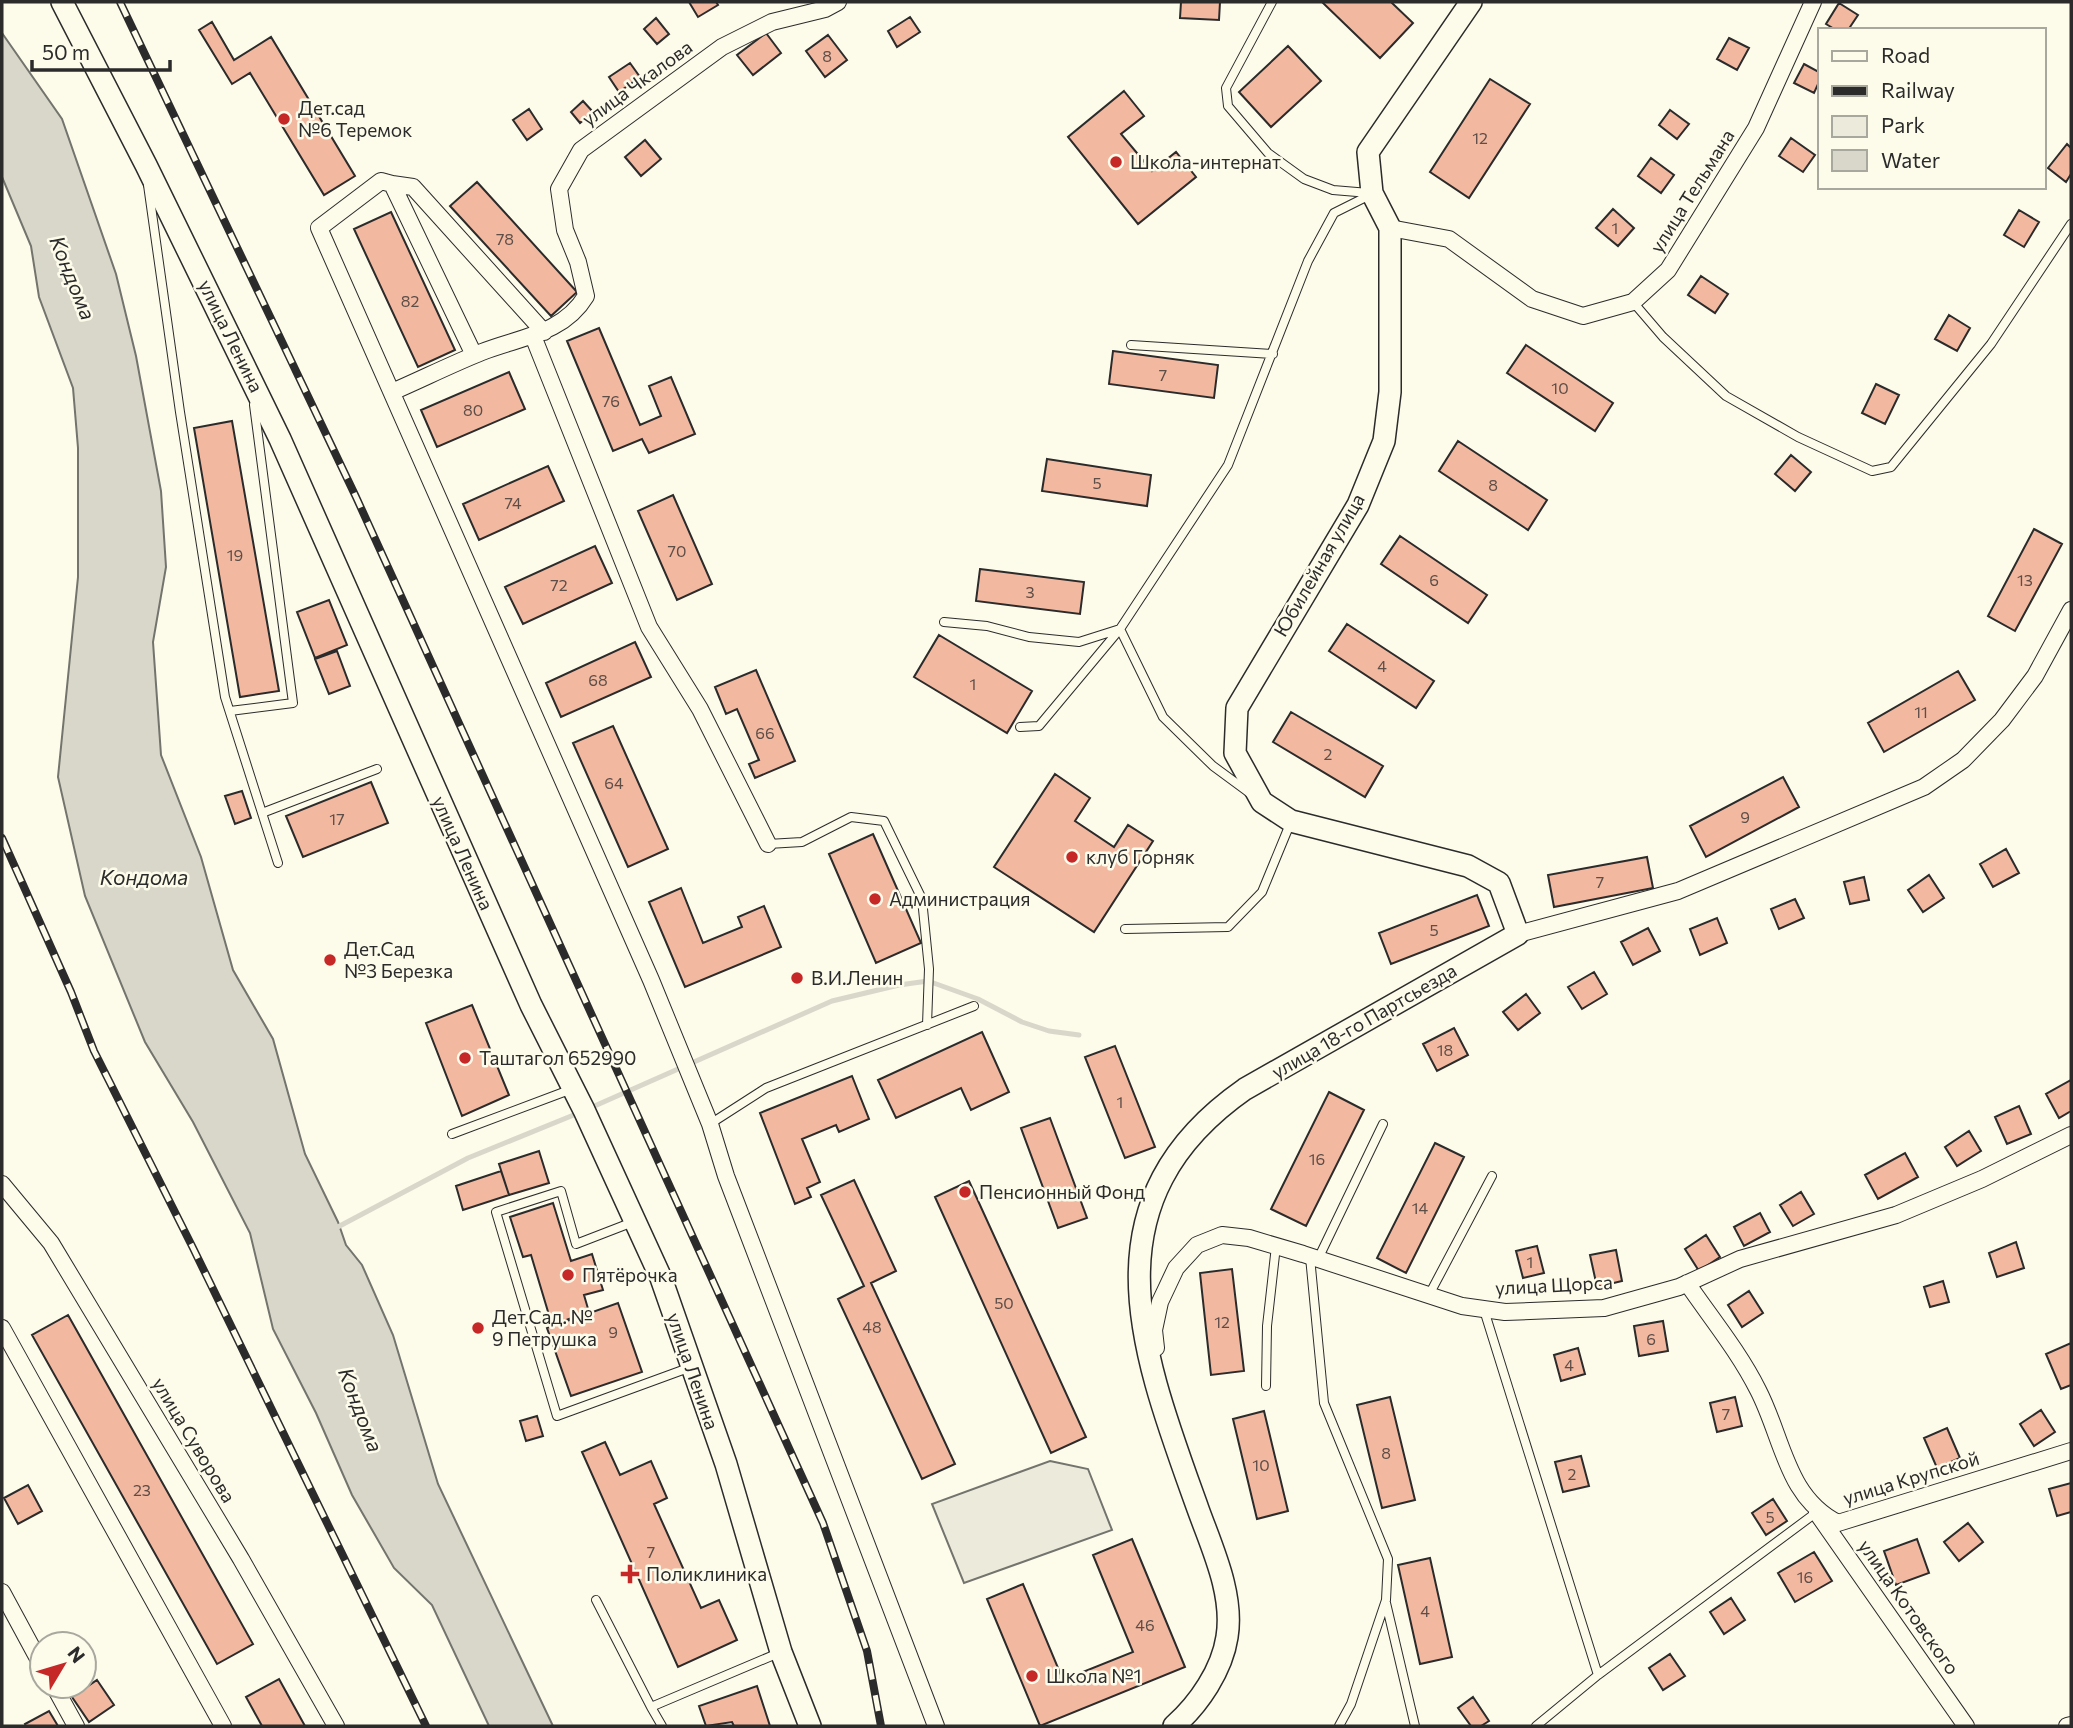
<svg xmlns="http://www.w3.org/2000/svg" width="2073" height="1728" font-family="Commissioner,sans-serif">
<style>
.green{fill:#ecebdb;stroke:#74746e;stroke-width:2}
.water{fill:#d8d7c9;stroke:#74746e;stroke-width:2}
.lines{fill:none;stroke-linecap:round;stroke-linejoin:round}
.stream{stroke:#d8d7c9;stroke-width:5}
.building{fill:#f2b8a0;stroke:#2b2b2b;stroke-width:2}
.service-casing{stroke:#2b2b2b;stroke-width:10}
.minor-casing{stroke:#2b2b2b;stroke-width:18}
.tertiary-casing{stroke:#2b2b2b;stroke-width:24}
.service{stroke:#fdfbea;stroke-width:8}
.minor{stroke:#fdfbea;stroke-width:16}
.tertiary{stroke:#fdfbea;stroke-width:21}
.rail-casing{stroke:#2b2b2b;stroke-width:8}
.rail{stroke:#fdfbea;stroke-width:5;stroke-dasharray:16;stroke-linecap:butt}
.poi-dot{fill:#c62828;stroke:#fdfbea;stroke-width:2.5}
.labels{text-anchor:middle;stroke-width:5;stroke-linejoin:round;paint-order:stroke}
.number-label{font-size:16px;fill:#5d4e48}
.street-label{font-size:19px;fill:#2b2b2b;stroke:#fdfbea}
.poi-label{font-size:19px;fill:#2b2b2b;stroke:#fdfbea;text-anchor:start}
.water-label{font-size:21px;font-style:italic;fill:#2b2b2b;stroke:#fdfbea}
</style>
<rect width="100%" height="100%" fill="#fdfbea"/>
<path class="green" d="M 1050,1461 L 1088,1469 L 1112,1530 L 964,1583 L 932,1504 Z"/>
<path class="water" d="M 2,33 L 62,119 L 116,274 L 136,356 L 161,491 L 166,567 L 153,642 L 161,755 L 201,857 L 233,970 L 273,1039 L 305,1154 L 338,1222 L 346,1245 L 362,1265 L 393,1335 L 438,1484 L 553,1726 L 489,1726 L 432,1605 L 394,1568 L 352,1495 L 316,1413 L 273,1329 L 250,1233 L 193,1122 L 145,1042 L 85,896 L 58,777 L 78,577 L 78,448 L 73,388 L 39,297 L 31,246 L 2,177 Z"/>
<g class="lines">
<path class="stream" d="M 590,1108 L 832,1001 L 899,985 L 928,981 L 978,999 L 1022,1022 L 1049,1031 L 1079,1035
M 334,1229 L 468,1158 L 581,1112"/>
</g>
<path class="building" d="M 689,2 L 716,2 L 718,5 L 698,17 Z
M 1181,2 L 1220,2 L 1219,20 L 1180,18 Z
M 1322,2 L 1391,2 L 1413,23 L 1380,58 Z
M 1839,3 L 1858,15 L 1848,30 L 1836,30 L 1826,24 Z
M 910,17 L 920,32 L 897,47 L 888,31 Z
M 656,18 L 669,34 L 657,44 L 644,29 Z
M 212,22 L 234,60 L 271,37 L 355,176 L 324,195 L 250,73 L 232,84 L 199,30 Z
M 766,33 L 781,53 L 753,75 L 737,55 Z
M 828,35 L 847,60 L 825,77 L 806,51 Z
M 1729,38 L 1749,48 L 1737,70 L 1717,59 Z
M 1288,46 L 1321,81 L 1271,127 L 1239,92 Z
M 630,63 L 640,77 L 619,92 L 609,77 Z
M 1804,64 L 1819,72 L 1819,82 L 1814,93 L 1794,83 Z
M 1490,79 L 1530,104 L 1469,198 L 1430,172 Z
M 1124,91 L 1144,116 L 1121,134 L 1152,171 L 1176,152 L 1196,177 L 1138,224 L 1068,137 Z
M 583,101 L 593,112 L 580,123 L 571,112 Z
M 529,109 L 542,129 L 527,140 L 513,120 Z
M 1670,110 L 1689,124 L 1677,139 L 1659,125 Z
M 1791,138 L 1815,155 L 1803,172 L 1779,156 Z
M 645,140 L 661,159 L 641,176 L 625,157 Z
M 2067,144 L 2071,148 L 2071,174 L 2066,182 L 2048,168 Z
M 1651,158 L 1674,175 L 1661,193 L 1638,176 Z
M 477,182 L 577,292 L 551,316 L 450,206 Z
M 1613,209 L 1634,228 L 1618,246 L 1596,228 Z
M 2019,210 L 2039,222 L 2024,247 L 2004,235 Z
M 391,212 L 455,350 L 418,367 L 354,229 Z
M 1701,276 L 1728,294 L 1715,313 L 1688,295 Z
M 1949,315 L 1970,328 L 1957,351 L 1935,339 Z
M 599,328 L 640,425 L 661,416 L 649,386 L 671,377 L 695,434 L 649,453 L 642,439 L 613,451 L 567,341 Z
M 1526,345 L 1613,403 L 1595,431 L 1507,373 Z
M 1113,351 L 1218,365 L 1214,398 L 1109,384 Z
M 509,372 L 525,409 L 437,447 L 421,410 Z
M 1876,384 L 1899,395 L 1885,424 L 1862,413 Z
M 232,421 L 279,691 L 240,697 L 194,428 Z
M 1458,441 L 1547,500 L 1528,530 L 1439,471 Z
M 1791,455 L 1811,472 L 1795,491 L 1775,474 Z
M 1047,459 L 1151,475 L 1147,506 L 1042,491 Z
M 548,466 L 564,501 L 479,540 L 463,504 Z
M 673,495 L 712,584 L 677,600 L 638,511 Z
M 2034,529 L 2062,544 L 2015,631 L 1988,616 Z
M 1400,536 L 1487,595 L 1468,623 L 1381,564 Z
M 595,546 L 612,583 L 523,624 L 505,587 Z
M 980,569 L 1084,582 L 1080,614 L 976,601 Z
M 329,600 L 347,645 L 315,658 L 297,612 Z
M 1347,624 L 1434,681 L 1416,708 L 1329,651 Z
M 939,635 L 1032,691 L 1007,733 L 914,677 Z
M 635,642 L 651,677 L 561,717 L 546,683 Z
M 337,651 L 350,686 L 329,694 L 315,659 Z
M 756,670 L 795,761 L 755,778 L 749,764 L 759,760 L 737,709 L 726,714 L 715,687 Z
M 1958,671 L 1975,700 L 1884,752 L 1868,723 Z
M 1291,712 L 1383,766 L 1365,797 L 1273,742 Z
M 613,726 L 668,849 L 628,867 L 573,743 Z
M 1055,774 L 1090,798 L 1075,821 L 1114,847 L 1128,825 L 1153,841 L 1094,932 L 994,867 Z
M 1783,777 L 1799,807 L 1706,857 L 1690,826 Z
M 371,782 L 388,823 L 303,857 L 286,816 Z
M 242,791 L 251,818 L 235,824 L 225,796 Z
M 873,834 L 921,943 L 876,963 L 829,854 Z
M 2006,849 L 2019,873 L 1993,887 L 1980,864 Z
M 1647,857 L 1653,888 L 1554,907 L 1548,875 Z
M 1929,875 L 1944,898 L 1923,912 L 1908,890 Z
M 1864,877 L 1869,900 L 1850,904 L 1844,882 Z
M 681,888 L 703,943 L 742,927 L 738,917 L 764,906 L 781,947 L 685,987 L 649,902 Z
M 1477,895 L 1489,926 L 1391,964 L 1379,933 Z
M 1795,899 L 1804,918 L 1779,929 L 1771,909 Z
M 1717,918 L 1727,943 L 1700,955 L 1690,929 Z
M 1648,928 L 1660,951 L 1633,965 L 1621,942 Z
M 1594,972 L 1607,994 L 1582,1009 L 1568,987 Z
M 1526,994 L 1540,1013 L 1518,1030 L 1503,1012 Z
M 472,1005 L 509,1095 L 462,1116 L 426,1023 Z
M 1454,1028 L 1468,1055 L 1437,1071 L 1423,1044 Z
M 982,1032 L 1009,1092 L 971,1110 L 961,1088 L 896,1118 L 878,1080 Z
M 1115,1046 L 1155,1147 L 1125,1158 L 1085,1057 Z
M 852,1076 L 869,1119 L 839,1132 L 836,1125 L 802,1139 L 820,1182 L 807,1188 L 811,1197 L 795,1204 L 760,1113 Z
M 2071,1080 L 2071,1111 L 2059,1118 L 2046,1094 Z
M 1329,1092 L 1364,1110 L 1306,1226 L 1271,1209 Z
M 2019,1106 L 2031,1134 L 2007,1144 L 1995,1117 Z
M 1050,1118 L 1087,1218 L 1058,1228 L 1021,1128 Z
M 1969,1131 L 1981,1151 L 1957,1166 L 1945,1147 Z
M 1435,1143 L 1464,1157 L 1406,1273 L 1377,1258 Z
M 539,1151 L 549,1183 L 509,1195 L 499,1164 Z
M 1905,1153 L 1918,1177 L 1878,1199 L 1865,1175 Z
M 501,1171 L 509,1195 L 463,1210 L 456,1186 Z
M 854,1180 L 896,1271 L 871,1283 L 955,1464 L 922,1479 L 838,1299 L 864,1286 L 821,1195 Z
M 969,1181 L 1086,1437 L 1051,1453 L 935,1197 Z
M 1801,1192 L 1814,1214 L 1793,1226 L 1780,1205 Z
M 553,1203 L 571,1261 L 592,1254 L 603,1290 L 584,1295 L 589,1312 L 552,1325 L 531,1255 L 523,1257 L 510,1217 Z
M 1760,1213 L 1770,1232 L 1744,1246 L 1734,1227 Z
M 1706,1235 L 1720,1257 L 1699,1271 L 1685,1249 Z
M 2016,1242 L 2024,1268 L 1997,1277 L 1989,1253 Z
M 1537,1246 L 1544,1273 L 1523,1278 L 1516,1251 Z
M 1616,1250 L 1622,1281 L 1597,1287 L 1590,1255 Z
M 1232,1269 L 1244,1371 L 1211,1375 L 1200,1273 Z
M 1943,1281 L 1949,1302 L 1930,1307 L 1924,1287 Z
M 1749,1291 L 1763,1313 L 1742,1327 L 1728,1305 Z
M 618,1303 L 642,1372 L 571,1396 L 547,1328 Z
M 68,1315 L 253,1644 L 217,1664 L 32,1335 Z
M 1663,1321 L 1668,1351 L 1639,1356 L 1634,1326 Z
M 2071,1343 L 2071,1385 L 2061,1389 L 2046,1354 Z
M 1578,1348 L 1585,1374 L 1561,1381 L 1554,1355 Z
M 1390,1397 L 1415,1500 L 1382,1508 L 1357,1405 Z
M 1735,1397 L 1742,1426 L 1717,1432 L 1710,1403 Z
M 2041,1410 L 2055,1432 L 2034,1446 L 2020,1424 Z
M 1264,1411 L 1288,1511 L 1257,1519 L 1233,1419 Z
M 537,1416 L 543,1436 L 526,1441 L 520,1421 Z
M 1947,1428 L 1960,1458 L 1937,1468 L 1924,1438 Z
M 605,1442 L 620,1475 L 651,1461 L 667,1498 L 654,1504 L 701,1608 L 719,1600 L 737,1640 L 678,1667 L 582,1452 Z
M 1581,1456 L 1589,1486 L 1563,1492 L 1555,1462 Z
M 2071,1483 L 2071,1512 L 2057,1516 L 2049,1489 Z
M 28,1485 L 42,1511 L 18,1524 L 4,1498 Z
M 1773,1499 L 1787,1521 L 1766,1535 L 1752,1513 Z
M 1968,1523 L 1983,1542 L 1959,1561 L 1944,1542 Z
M 1132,1539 L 1185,1667 L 1040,1726 L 987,1599 L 1023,1584 L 1063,1680 L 1133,1652 L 1093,1555 Z
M 1917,1539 L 1929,1573 L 1896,1585 L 1884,1551 Z
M 1814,1552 L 1832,1581 L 1795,1602 L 1778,1573 Z
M 1430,1558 L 1452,1657 L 1420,1664 L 1398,1565 Z
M 1731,1598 L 1745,1620 L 1724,1634 L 1710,1612 Z
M 1670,1654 L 1685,1676 L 1663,1690 L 1649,1668 Z
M 279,1679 L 305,1726 L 262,1726 L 246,1697 Z
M 97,1680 L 114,1705 L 89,1722 L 72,1697 Z
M 757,1686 L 770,1726 L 734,1726 L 732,1722 L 706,1726 L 699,1706 Z
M 1473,1697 L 1489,1721 L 1481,1726 L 1471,1726 L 1458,1708 Z
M 49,1711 L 58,1726 L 26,1726 L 25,1724 Z"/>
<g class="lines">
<defs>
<path id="service" d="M 1272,2 L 1226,88 L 1228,106 L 1268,153 L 1304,179 L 1333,190 L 1369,193
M 148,185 L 180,412 L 225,697 L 278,863
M 1633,302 L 1663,337 L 1726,396 L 1798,437 L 1872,471 L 1891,467 L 1991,344 L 2071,224
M 1131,345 L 1273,354
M 944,622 L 987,626 L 1029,637 L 1079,642 L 1120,629 L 1163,717 L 1213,766 L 1251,794
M 230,711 L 293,703 L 254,405
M 1020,727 L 1039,726 L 1120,629 L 1228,465 L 1308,261 L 1334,213 L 1370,195
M 262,813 L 377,769
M 768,844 L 802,842 L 851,817 L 884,821 L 922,899 L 929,969 L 927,1025
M 1125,929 L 1228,927 L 1262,892 L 1290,824
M 710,1124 L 766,1088 L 974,1006
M 452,1134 L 572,1089
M 633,1222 L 576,1244 L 561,1191 L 496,1212 L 557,1416 L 691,1367
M 1310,1257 L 1324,1403 L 1388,1559 L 1386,1600 L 1351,1704 L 1339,1726
M 1318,1259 L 1383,1124
M 1429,1295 L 1492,1176
M 1484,1310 L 1598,1675 L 1536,1726
M 1266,1386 L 1267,1326 L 1276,1246
M 596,1600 L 651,1707
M 1386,1603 L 1415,1726
M 1598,1675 L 1817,1512
M 662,1726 L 651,1707 L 781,1652"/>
<path id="minor" d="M 392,184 L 413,187 L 544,332
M 1390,228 L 1449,239 L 1532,299 L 1583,316 L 1633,302 L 1668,270 L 1756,128 L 1813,2
M 533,336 L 649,627 L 700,709 L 768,844
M 474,355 L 392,184 L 381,181 L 319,228 L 651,980 L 710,1124 L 726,1176 L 936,1726
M 392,392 C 422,379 452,364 482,352 C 520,337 563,334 586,296 L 578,262 L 565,230 L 559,189 L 581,150 L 722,47 L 772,22 L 825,9 L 838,2
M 1518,934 L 1678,891 L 1924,787 L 1963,760 L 2002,720 L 2035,676 L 2071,610
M 2,1184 L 51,1243 L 241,1559 L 336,1726
M 1687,1283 C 1711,1318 1739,1352 1758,1390 C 1783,1438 1786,1497 1838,1523 L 2071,1451
M 2,1328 L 223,1726
M 1156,1348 L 1154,1330 L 1160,1302 L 1176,1268 L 1197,1245 L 1222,1235 L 1249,1238 L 1303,1254 L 1462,1306 L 1505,1312 L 1604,1308 L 1679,1287 L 1740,1259 L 1896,1215 L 1982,1179 L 2071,1135
M 1817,1513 L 1966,1726
M 2,1592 L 42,1666
M 54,1686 L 76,1726
M 2067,1726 L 2071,1725"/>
<path id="tertiary" d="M 62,2 L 146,165 L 280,439 L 531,1005 L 584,1110 L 661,1278 L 726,1464 L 781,1652 L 810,1726
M 1174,1726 C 1199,1704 1222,1670 1227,1637 C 1234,1594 1212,1548 1198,1509 C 1142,1353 1082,1203 1245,1089 L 1518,934 L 1499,883 L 1468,866 L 1291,821 L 1262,802 L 1235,753 L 1237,708 L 1358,505 L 1384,441 L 1390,392 L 1390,228 L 1372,193 L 1368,152 L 1471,2"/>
</defs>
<use href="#service" class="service-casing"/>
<use href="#minor" class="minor-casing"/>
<use href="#tertiary" class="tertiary-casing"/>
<use href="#service" class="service"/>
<use href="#minor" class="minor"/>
<use href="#tertiary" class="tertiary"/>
<defs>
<path id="rail" d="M 120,2 L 356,497 L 823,1523 L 867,1651 L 881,1726
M 2,838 L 71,992 L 94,1051 L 193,1248 L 426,1726"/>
</defs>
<use href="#rail" class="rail-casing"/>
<use href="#rail" class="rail"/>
</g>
<g class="poi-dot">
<circle cx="284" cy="119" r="7"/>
<circle cx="1116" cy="162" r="7"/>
<circle cx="1072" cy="857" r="7"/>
<circle cx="875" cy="899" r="7"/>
<circle cx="330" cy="960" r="7"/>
<circle cx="797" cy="978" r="7"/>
<circle cx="465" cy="1058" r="7"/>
<circle cx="965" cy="1192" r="7"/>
<circle cx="568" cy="1275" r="7"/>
<circle cx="478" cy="1328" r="7"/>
<path d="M626.5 1563.5h7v7h7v7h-7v7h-7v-7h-7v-7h7z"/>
<circle cx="1032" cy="1676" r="7"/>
</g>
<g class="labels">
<g class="number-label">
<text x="827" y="62">8</text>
<text x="1480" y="144">12</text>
<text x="1615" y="234">1</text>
<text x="505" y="245">78</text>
<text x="410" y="307">82</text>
<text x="1163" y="381">7</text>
<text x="1560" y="394">10</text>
<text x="611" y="407">76</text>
<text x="473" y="416">80</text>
<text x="1097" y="489">5</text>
<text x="1493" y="491">8</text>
<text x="513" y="509">74</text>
<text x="677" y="557">70</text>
<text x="235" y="561">19</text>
<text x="1434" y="586">6</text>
<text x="2025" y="586">13</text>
<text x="559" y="591">72</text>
<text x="1030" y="598">3</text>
<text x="1382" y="672">4</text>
<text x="598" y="686">68</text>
<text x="973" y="690">1</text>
<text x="1921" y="718">11</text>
<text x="765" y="739">66</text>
<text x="1328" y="760">2</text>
<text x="614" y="789">64</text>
<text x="1745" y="823">9</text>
<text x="337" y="825">17</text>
<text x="1600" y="888">7</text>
<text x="1434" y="936">5</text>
<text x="1445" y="1056">18</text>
<text x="1120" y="1108">1</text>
<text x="1317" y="1165">16</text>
<text x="1420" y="1214">14</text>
<text x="1530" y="1268">1</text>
<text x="1004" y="1309">50</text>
<text x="1222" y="1328">12</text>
<text x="872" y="1333">48</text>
<text x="613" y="1338">9</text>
<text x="1651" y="1345">6</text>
<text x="1569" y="1371">4</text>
<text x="1726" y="1420">7</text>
<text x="1386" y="1459">8</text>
<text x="1261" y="1471">10</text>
<text x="1572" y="1480">2</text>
<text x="142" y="1496">23</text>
<text x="1770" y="1523">5</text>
<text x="651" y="1558">7</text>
<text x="1805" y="1583">16</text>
<text x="1425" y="1617">4</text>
<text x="1145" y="1631">46</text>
</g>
<g class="street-label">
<text transform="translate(637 83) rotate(-36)" y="7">улица Чкалова</text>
<text transform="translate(1692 191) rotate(-58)" y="7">улица Тельмана</text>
<text transform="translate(231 336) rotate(64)" y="7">улица Ленина</text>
<text transform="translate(1319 565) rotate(-60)" y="7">Юбилейная улица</text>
<text transform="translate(463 853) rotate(66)" y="7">улица Ленина</text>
<text transform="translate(1364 1021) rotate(-30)" y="7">улица 18-го Партсьезда</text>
<text transform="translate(1554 1285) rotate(-3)" y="7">улица Щорса</text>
<text transform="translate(693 1371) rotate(71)" y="7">улица Ленина</text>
<text transform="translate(194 1440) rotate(59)" y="7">улица Суворова</text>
<text transform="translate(1911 1478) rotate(-17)" y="7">улица Крупской</text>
<text transform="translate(1909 1607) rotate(55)" y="7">улица Котовского</text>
</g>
<g class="poi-label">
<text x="298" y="115">Дет.сад<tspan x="298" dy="22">№6 Теремок</tspan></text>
<text x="1130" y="169">Школа-интернат</text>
<text x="1086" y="864">клуб Горняк</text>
<text x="889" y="906">Администрация</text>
<text x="344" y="956">Дет.Сад<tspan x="344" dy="22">№3 Березка</tspan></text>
<text x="811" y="985">В.И.Ленин</text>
<text x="479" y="1065">Таштагол 652990</text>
<text x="979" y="1199">Пенсионный Фонд</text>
<text x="582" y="1282">Пятёрочка</text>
<text x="492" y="1324">Дет.Сад. №<tspan x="492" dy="22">9 Петрушка</tspan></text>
<text x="646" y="1581">Поликлиника</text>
<text x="1046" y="1683">Школа №1</text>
</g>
<g class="water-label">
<text transform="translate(72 278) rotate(68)" y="7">Кондома</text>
<text x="144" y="885">Кондома</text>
<text transform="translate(360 1410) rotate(69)" y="7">Кондома</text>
</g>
</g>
<rect width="2073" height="1728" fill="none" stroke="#2b2b2b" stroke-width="7"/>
<rect x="1818" y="28" width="228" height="161" fill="#fdfbea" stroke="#a9a89e" stroke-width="2"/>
<rect x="1832" y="51" width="35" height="10" fill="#fdfbea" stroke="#a9a89e" stroke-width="2"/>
<text x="1881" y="63" font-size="21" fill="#2b2b2b">Road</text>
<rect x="1832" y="86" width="35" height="10" fill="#2b2b2b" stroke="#a9a89e" stroke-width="2"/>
<text x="1881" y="98" font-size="21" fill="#2b2b2b">Railway</text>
<rect x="1832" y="116" width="35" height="21" fill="#ecebdb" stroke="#a9a89e" stroke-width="2"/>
<text x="1881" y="133" font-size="21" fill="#2b2b2b">Park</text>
<rect x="1832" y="150" width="35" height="21" fill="#d8d7c9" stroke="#a9a89e" stroke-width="2"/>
<text x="1881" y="168" font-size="21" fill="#2b2b2b">Water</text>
<g transform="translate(63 1665) rotate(52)"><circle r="33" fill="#fdfbea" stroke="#a9a89e" stroke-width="2"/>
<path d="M0-5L12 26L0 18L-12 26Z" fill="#c62828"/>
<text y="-10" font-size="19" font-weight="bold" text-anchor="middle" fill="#2b2b2b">N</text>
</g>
<path d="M32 60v10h138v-10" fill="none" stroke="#2b2b2b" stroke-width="3.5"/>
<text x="42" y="60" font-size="21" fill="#2b2b2b" stroke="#fdfbea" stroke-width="5" paint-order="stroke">50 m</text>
</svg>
